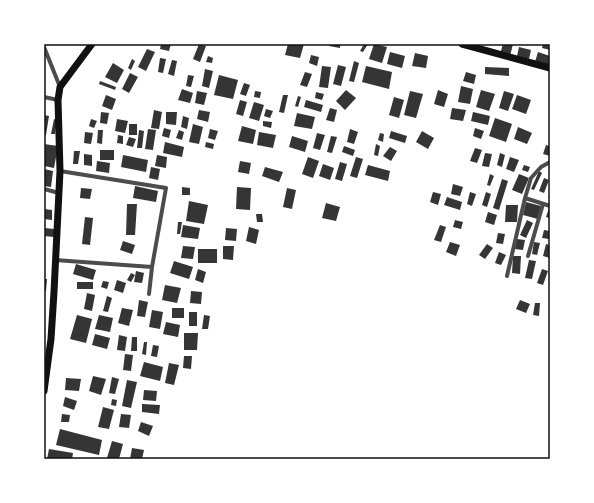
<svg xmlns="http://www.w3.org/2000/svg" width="594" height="503" font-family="Karla,sans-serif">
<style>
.building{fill:#353535}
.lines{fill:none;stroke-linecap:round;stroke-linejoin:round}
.minor{stroke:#4c4c4c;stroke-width:4}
.primary{stroke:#111;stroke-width:7}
.neatline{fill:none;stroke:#111;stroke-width:1.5}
</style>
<rect width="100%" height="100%" fill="#fff"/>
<path class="building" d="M 161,44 L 171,44 L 169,51 L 160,49 Z
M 199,44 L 206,46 L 200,62 L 193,59 Z
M 288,44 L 304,44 L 300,58 L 285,55 Z
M 329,44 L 340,44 L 340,48 L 329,46 Z
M 364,44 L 368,44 L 363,52 L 360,51 Z
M 374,44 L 387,47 L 382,63 L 369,59 Z
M 503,44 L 513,44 L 510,56 L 500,54 Z
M 543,44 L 550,44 L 550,50 L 542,48 Z
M 519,47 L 531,50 L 529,59 L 517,56 Z
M 147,49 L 155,52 L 146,71 L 138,67 Z
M 390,52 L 405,56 L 402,68 L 387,64 Z
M 538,52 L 550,56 L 549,67 L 535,62 Z
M 415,53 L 428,56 L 426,68 L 412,66 Z
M 311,55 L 319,57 L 317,66 L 309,63 Z
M 208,56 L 213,58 L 212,63 L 206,62 Z
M 160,58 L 166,59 L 163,73 L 158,72 Z
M 132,59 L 135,61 L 131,70 L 128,68 Z
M 172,60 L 177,61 L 174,76 L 168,74 Z
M 354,61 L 359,63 L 354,82 L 349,81 Z
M 113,63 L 124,70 L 117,83 L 105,77 Z
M 338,65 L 346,67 L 341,86 L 333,84 Z
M 322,66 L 331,67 L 328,88 L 319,87 Z
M 366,66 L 392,72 L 389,89 L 362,82 Z
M 485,67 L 509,68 L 509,76 L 485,74 Z
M 205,69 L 213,71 L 209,88 L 202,86 Z
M 305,72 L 312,74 L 307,87 L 300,85 Z
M 466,72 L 476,75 L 474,84 L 463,81 Z
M 130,73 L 138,77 L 129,93 L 122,89 Z
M 188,75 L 194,76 L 191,87 L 186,86 Z
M 219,75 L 238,80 L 233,99 L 214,95 Z
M 100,81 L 116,87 L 115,90 L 99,84 Z
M 244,83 L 250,85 L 246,96 L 240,94 Z
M 461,86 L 473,89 L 470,104 L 458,102 Z
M 182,89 L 193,93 L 190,103 L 178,100 Z
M 346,90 L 356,98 L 345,110 L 336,101 Z
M 438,90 L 448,94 L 444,107 L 434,104 Z
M 481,90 L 495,94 L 489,111 L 476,107 Z
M 197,91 L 207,93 L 204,105 L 195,103 Z
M 255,91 L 261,92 L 260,98 L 254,97 Z
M 410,91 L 423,94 L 416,118 L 404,115 Z
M 504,91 L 514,94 L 508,111 L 499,108 Z
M 316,92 L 324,94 L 322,100 L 315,98 Z
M 106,95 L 116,99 L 112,110 L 102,106 Z
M 283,95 L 288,95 L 284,113 L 279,112 Z
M 517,95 L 531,100 L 526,114 L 512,109 Z
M 298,96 L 301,97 L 298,107 L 295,106 Z
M 394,97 L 404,100 L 399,118 L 389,115 Z
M 240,100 L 247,102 L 243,116 L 236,114 Z
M 306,100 L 323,105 L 321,112 L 304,107 Z
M 254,102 L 264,105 L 259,121 L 249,118 Z
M 330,108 L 337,110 L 334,122 L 326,120 Z
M 452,108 L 466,110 L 463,121 L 450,119 Z
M 266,109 L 273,111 L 270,118 L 264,116 Z
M 154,110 L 162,112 L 159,129 L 151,128 Z
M 199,110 L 210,112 L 208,122 L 197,119 Z
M 101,112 L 109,113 L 107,124 L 100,123 Z
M 166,112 L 177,112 L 176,125 L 166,124 Z
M 473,112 L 490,116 L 488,125 L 471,121 Z
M 297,113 L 315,117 L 312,129 L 294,126 Z
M 44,115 L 49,116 L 46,135 L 44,135 Z
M 183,116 L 189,118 L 187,129 L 181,127 Z
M 495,118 L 512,124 L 506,142 L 489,136 Z
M 54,119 L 57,120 L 55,134 L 51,134 Z
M 91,119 L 97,121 L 94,128 L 89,126 Z
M 117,119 L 128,121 L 125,133 L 115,131 Z
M 263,121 L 272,122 L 271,128 L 263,126 Z
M 129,124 L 137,124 L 137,135 L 129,135 Z
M 193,124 L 203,127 L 199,144 L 189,142 Z
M 242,126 L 256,130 L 253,144 L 238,141 Z
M 518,127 L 532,133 L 527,144 L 514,139 Z
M 164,128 L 171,130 L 169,138 L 162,136 Z
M 475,128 L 484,131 L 481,139 L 473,136 Z
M 148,129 L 156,130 L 153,150 L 145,149 Z
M 210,129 L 218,131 L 215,140 L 208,138 Z
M 350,129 L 358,132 L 354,144 L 347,142 Z
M 98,130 L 103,130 L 102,144 L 97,143 Z
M 139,130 L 144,131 L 142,148 L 137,148 Z
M 179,130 L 184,132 L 182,140 L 176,138 Z
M 391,131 L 407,136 L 405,143 L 389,138 Z
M 422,131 L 434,138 L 428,149 L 416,142 Z
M 85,132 L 93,133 L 91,144 L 84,143 Z
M 259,132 L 276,135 L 273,148 L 257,145 Z
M 317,133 L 325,135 L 320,150 L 313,148 Z
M 380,133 L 384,134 L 383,142 L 378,140 Z
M 118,135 L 123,136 L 123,144 L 117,143 Z
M 292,136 L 308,141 L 305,152 L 289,147 Z
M 331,136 L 337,137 L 332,153 L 327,152 Z
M 129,137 L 136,139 L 133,147 L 126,145 Z
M 165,142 L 184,147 L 182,157 L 163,153 Z
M 206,142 L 214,144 L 213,149 L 205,147 Z
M 44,144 L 58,146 L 54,168 L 44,166 Z
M 376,144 L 380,146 L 378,156 L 374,155 Z
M 546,145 L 550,146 L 550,156 L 543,154 Z
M 344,146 L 355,150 L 353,156 L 342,152 Z
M 390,147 L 397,151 L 391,161 L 383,156 Z
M 475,148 L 482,150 L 477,163 L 470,161 Z
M 100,150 L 114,150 L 114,160 L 100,160 Z
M 74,151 L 80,151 L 78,164 L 73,164 Z
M 485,153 L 492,154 L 489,167 L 482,166 Z
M 500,153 L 505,155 L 502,167 L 497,165 Z
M 84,154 L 92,155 L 92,166 L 84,165 Z
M 123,155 L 148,160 L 146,172 L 121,167 Z
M 157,155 L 167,157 L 166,168 L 155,166 Z
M 308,157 L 319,161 L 313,178 L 302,174 Z
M 356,157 L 363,159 L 357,178 L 350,176 Z
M 510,157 L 519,160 L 514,172 L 506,169 Z
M 97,161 L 110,163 L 109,173 L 96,171 Z
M 240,161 L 251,163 L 249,174 L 238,172 Z
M 340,162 L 347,164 L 342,181 L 335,179 Z
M 323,164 L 334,168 L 330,180 L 319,176 Z
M 368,165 L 390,171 L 388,181 L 365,175 Z
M 524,165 L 530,167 L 528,172 L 522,170 Z
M 151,167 L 160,169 L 158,180 L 149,178 Z
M 265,167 L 283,172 L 279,182 L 262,176 Z
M 44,169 L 53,171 L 51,187 L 44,186 Z
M 539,171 L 542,173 L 534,190 L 531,189 Z
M 490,174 L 494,176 L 490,186 L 487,185 Z
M 519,174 L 529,178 L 522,194 L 512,190 Z
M 544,178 L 549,180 L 544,193 L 539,191 Z
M 502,179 L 508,181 L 499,210 L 493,208 Z
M 453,184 L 463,187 L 460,196 L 451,194 Z
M 135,186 L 158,191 L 156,202 L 133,198 Z
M 182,187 L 190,188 L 190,195 L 182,195 Z
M 237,187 L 251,188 L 250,210 L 236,209 Z
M 81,188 L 92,189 L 90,199 L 80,198 Z
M 287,188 L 296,190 L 292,209 L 283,207 Z
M 433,192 L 441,194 L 438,205 L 430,202 Z
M 470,192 L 476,194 L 472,206 L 467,204 Z
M 486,192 L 491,194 L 487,207 L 482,205 Z
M 447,197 L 462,202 L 460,210 L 444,205 Z
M 189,201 L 208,205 L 204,224 L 186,221 Z
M 526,202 L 541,206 L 538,219 L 523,215 Z
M 326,203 L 340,207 L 336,221 L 322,218 Z
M 127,204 L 137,204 L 135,235 L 126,235 Z
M 506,205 L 518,205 L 517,222 L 505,222 Z
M 549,208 L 550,208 L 549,218 L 546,217 Z
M 44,209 L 52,210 L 52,220 L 44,219 Z
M 488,212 L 497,215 L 494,225 L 485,222 Z
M 256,214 L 262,214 L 263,222 L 257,222 Z
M 85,217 L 93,218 L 90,245 L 82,244 Z
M 455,220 L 463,222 L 461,229 L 453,227 Z
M 527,220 L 533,223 L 526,238 L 520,235 Z
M 178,222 L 182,222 L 180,234 L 177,234 Z
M 183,225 L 200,228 L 198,239 L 181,237 Z
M 440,225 L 446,227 L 441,242 L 434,240 Z
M 249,227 L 259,230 L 256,244 L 246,241 Z
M 44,228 L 55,229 L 54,237 L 44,236 Z
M 226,228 L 237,229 L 236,241 L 225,240 Z
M 544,230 L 550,231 L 549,239 L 542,238 Z
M 498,233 L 505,234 L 503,244 L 496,243 Z
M 517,239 L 525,240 L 523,250 L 515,249 Z
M 123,241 L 135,245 L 132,254 L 120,250 Z
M 450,242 L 460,245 L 456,256 L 446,252 Z
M 534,242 L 540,243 L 537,255 L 532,254 Z
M 487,244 L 493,248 L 485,259 L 479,255 Z
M 546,244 L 550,245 L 550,258 L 543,256 Z
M 183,246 L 195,247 L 193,259 L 181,258 Z
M 223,246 L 234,246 L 233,260 L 223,259 Z
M 198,249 L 217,249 L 217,263 L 198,263 Z
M 499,252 L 506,255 L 501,265 L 495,263 Z
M 513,256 L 521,256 L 520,274 L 512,273 Z
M 529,260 L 536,261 L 532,279 L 525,278 Z
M 174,261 L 193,267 L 189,279 L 170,273 Z
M 76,264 L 96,270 L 93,280 L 73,274 Z
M 198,269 L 206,272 L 203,283 L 195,280 Z
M 542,269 L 548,271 L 543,285 L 537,283 Z
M 136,271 L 144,273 L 142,283 L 134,282 Z
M 131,273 L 135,275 L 131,282 L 127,280 Z
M 44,279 L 47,279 L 46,291 L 44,290 Z
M 117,280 L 126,283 L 123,293 L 114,290 Z
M 103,281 L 109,282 L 107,289 L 101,287 Z
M 77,282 L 93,282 L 93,289 L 77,289 Z
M 165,285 L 181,288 L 177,303 L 162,300 Z
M 191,291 L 202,292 L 201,304 L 190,303 Z
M 87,293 L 95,295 L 92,311 L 84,309 Z
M 107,296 L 112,298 L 108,312 L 103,311 Z
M 139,300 L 148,302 L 145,317 L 137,316 Z
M 520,300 L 530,304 L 526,313 L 516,309 Z
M 535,303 L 540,303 L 539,316 L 533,315 Z
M 122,308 L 133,310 L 129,326 L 118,323 Z
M 172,308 L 184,308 L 184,318 L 172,318 Z
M 152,310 L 163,312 L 160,329 L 149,327 Z
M 189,312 L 197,312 L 197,326 L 189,326 Z
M 77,315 L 92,319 L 86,343 L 70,339 Z
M 99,315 L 113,318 L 110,332 L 95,329 Z
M 204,315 L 210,316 L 208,329 L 202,329 Z
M 166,322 L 180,325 L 178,337 L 163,334 Z
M 184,333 L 198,333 L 197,350 L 184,350 Z
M 95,334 L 110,338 L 107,349 L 92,345 Z
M 119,335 L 127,337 L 125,351 L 117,350 Z
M 132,337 L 137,337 L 137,351 L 131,351 Z
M 144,342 L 147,342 L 146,355 L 142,354 Z
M 153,345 L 159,346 L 157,357 L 151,356 Z
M 125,354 L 133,355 L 131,371 L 123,370 Z
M 184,356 L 192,356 L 191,369 L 183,368 Z
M 144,362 L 163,367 L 160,381 L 140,376 Z
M 169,363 L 179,365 L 174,385 L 165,383 Z
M 93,376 L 106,379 L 101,395 L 89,391 Z
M 112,377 L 119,379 L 115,394 L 109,393 Z
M 66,378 L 81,379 L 79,391 L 65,390 Z
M 127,380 L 137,382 L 131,408 L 122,406 Z
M 144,390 L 157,391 L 156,401 L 143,400 Z
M 65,397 L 77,401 L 74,410 L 63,406 Z
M 112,399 L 117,400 L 116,406 L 111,405 Z
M 142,404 L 160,405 L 159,414 L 142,412 Z
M 103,407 L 114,410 L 109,429 L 98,427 Z
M 62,414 L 70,415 L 69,422 L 61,422 Z
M 121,414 L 131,415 L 129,428 L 119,427 Z
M 141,422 L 153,426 L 149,436 L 138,431 Z
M 60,429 L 102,440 L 99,455 L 56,445 Z
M 112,441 L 123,444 L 119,459 L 107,458 Z
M 132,448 L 144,450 L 142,459 L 130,459 Z
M 49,449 L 73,453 L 72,459 L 47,459 Z"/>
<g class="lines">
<path class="minor" d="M 44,47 L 60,87
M 44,97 L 58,100
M 60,171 L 166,188 L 152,267 L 149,294
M 44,189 L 59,193
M 525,198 L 550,206
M 528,256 L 543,204
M 55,260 L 152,267
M 507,276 L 525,198 L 531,178 L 541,167 L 550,162"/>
<path class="primary" d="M 462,44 L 550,68
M 44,391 L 51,339 L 54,292 L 60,171 L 58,100 L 60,87 L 92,44"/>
</g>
<rect width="594" height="503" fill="none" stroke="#ffffff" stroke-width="90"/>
<rect x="45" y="45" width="504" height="413" class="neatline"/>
</svg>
